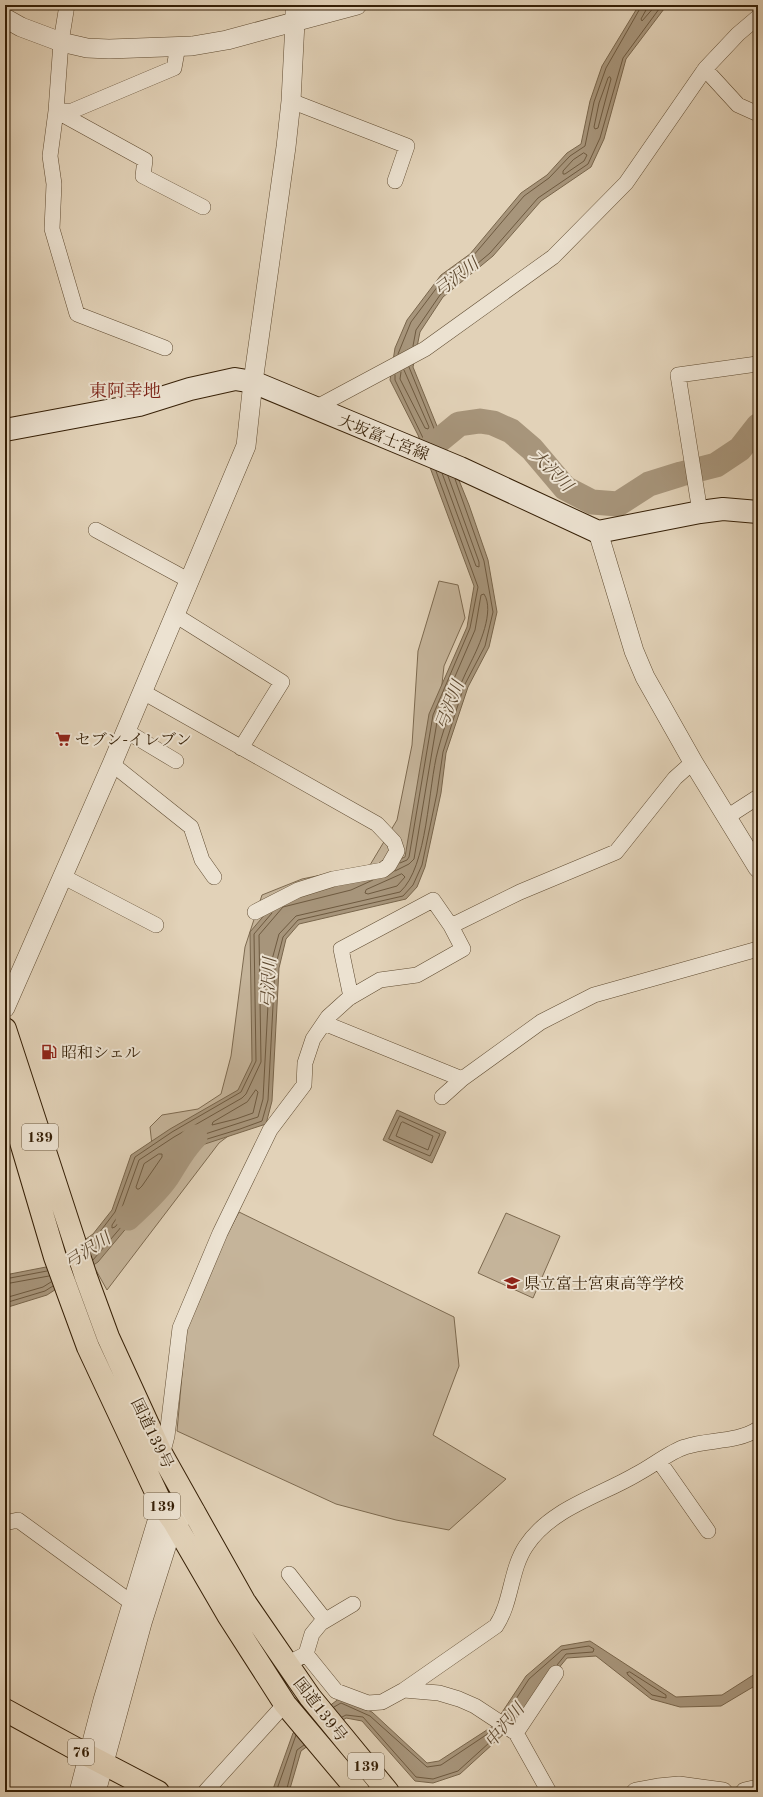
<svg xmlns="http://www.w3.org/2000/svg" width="763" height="1797" font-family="'Old Standard TT','Noto Serif JP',serif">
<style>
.green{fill:#c5b49a;stroke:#7d6a50}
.water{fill:#a7957b;stroke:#79664c}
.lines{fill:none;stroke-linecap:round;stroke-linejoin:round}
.shore{stroke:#6e5a40;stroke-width:1}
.river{stroke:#a7957b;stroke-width:25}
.minor-casing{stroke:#604c32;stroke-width:16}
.tertiary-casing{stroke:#604c32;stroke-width:20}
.secondary-casing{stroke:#351f06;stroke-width:24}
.primary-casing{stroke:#351f06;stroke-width:24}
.trunk-casing{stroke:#351f06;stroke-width:24}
.minor{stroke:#ece2d1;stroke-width:15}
.tertiary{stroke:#ece2d1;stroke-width:19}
.secondary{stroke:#ece2d1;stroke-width:22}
.primary{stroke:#e2d2b8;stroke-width:22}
.trunk{stroke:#e2d2b8;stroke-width:22}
.labels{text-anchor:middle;stroke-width:4;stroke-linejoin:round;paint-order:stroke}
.shield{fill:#ece2d1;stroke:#6c5a43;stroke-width:1}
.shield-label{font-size:15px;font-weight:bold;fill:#351f06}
.street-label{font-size:16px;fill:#351f06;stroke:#ece2d1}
.poi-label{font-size:16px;fill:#351f06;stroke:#ece2d1;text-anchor:start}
.water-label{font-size:17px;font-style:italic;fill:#5d482f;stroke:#ece2d1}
.quarter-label{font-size:18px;fill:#7a1f14;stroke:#ece2d1}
</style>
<rect width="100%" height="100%" fill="#e2d2b8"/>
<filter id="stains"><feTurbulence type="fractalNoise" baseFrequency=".005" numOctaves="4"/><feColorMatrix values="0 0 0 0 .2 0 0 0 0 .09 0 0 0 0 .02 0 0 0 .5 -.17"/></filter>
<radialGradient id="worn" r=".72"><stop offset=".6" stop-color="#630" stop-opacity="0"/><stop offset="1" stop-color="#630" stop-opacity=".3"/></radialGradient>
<path class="green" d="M 439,581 L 458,585 L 465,618 L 444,666 L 436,738 L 416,867 L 297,915 L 272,957 L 260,1112 L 219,1143 L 107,1290 L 86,1252 L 153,1155 L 150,1127 L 162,1115 L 198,1109 L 221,1094 L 231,1056 L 245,947 L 262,895 L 302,879 L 370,865 L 397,820 L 412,745 L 418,651 Z
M 239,1212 L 454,1317 L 459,1366 L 433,1435 L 506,1479 L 449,1530 L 396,1520 L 336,1504 L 177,1431 L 188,1308 Z
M 506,1213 L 560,1236 L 533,1298 L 478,1273 Z"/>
<path class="water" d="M 639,5 L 667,5 L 626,59 L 604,139 L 591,167 L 541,201 L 493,256 L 443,297 L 420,332 L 413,367 L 469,505 L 488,560 L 497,612 L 489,647 L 468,687 L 446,753 L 441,793 L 425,867 L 417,887 L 406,899 L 299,924 L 286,939 L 279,968 L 272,1101 L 266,1124 L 205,1144 L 175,1165 L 154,1195 L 98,1262 L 47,1295 L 5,1308 L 5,1275 L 46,1267 L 93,1234 L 112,1210 L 131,1155 L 170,1129 L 238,1090 L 252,1061 L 250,932 L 278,899 L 348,881 L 405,857 L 429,714 L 467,627 L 474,586 L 418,435 L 390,380 L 395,348 L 407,320 L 441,275 L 470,254 L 521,193 L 547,175 L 567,153 L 581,144 L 590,101 L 602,66 Z
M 397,1110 L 446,1132 L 432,1163 L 383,1140 Z
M 590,1641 L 676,1697 L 722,1695 L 758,1672 L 758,1684 L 721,1706 L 680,1707 L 651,1699 L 596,1656 L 567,1658 L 506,1732 L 460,1774 L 433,1783 L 415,1781 L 362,1721 L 346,1718 L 301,1751 L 289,1792 L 272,1792 L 293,1733 L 340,1698 L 372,1712 L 427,1763 L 439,1761 L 493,1726 L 526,1676 L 561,1646 Z"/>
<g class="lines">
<path class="shore" d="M 647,5 L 646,10 L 641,19 L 642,21 L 656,5
M 610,77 L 611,79 L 598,128 L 595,129 L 594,127 L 599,103 L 608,78 Z
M 584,153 L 587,155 L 584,161 L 565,174 L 563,174 L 563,171 L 573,160 Z
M 413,346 L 416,330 L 440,295 L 490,253 L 538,198 L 588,164 L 600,138 L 623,58 L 662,5
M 398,354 L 411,322 L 444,278 L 473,256 L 524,196 L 549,178 L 570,156 L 585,146 L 594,102 L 606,68 L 642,5
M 409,367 L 442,448
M 401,372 L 400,379 L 425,428 L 428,429 L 429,427 L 404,370
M 395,375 L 395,380 L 424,440
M 442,473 L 476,566 L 479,567 L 479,562 L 448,476
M 400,863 L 407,860 L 409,857 L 433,715 L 470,628 L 478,587 L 436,471
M 402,874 L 405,877 L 397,886 L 368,894 L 365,893 L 366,890 Z
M 373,880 L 351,890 L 283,907 L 259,935 L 261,1062 L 246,1094 L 242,1098 L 174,1137 L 139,1160 L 120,1213 L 112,1225 L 112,1228 L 115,1227 L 147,1189 L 169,1157 L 202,1135 L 258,1117 L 263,1099 L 270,967 L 279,934 L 296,916 L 400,892 C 428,867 428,786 438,750 C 446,720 457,690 471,662 C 479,646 495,611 484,594 L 481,595 L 475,630 L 438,716 L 414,859 L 409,864 L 395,871
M 256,1090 L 258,1092 L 253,1113 L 236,1119 L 212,1125 L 213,1122 L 247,1102 Z
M 400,1116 L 440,1134 L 430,1156 L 389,1139 Z
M 403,1122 L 433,1136 L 428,1150 L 396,1136 L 401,1123 Z
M 159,1154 L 162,1154 L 162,1157 L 142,1186 L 139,1189 L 137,1189 L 136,1187 L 144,1164 Z
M 88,1243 L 96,1237 L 115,1212 L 135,1157 L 172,1132 L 241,1092 L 256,1061 L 254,934 L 272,913
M 93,1260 L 151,1192 L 172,1161 L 204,1140 L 240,1129 L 262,1121 L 268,1100 L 275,968 L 283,937 L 298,920 L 403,896 L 413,885 L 422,865 L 437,793 L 443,752 L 464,686 L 485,646 L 493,612 L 484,561 L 455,479
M 5,1279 L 47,1271
M 5,1284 L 49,1276
M 5,1298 L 43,1287 L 51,1282
M 5,1303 L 45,1291 L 53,1286
M 630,1672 L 666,1695 L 666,1698 L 652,1695 L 628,1675 L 627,1673 Z
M 334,1707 L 341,1703 L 370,1716 L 427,1767 L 441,1765 L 495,1729
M 505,1716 L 529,1679 L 562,1650 L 589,1646 L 594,1649 L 593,1652 L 566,1654 L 557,1665
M 342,1717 L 346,1715 L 363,1717 L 416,1777 L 433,1779 L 458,1771 L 500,1733
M 276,1792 L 296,1735
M 286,1792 L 297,1750 L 304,1745"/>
<path class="river" d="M 431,447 L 459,424 L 480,421 L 493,423 L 511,431 L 532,449 L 565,488 L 592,502 L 618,504 L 649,484 L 681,474 L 716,465 L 740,449 L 758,426
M 128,1218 C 142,1205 156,1193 167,1177 C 176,1163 183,1149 195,1137"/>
<defs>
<path id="minor" d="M 67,5 L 61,42 L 56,111 L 50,156 L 54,184 L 52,229 L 77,314 L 165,348
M 705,69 L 738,105 L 758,114
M 291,101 L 407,146 L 395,181
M 56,111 L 145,160 L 143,176 L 203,207
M 56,111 L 72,111 L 174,68 L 178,46
M 315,408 L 425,349 L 553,257 L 626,183 L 705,69 L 738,34 L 758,17
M 700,512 L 678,375 L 757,364 L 758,362
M 96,530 L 190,581
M 175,615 L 282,682 L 241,748
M 143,692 L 377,824 L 394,842 L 397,851 L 389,865 L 383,870 L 333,879 L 298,890 L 255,912
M 126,731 L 176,761
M 112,764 L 191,827 L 202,860 L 214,877
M 727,817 L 758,797
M 62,876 L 156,925
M 351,997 L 341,949 L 433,900 L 451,926
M 324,1023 L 462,1079
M 442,1097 L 462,1079 L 541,1022 L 594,995 L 758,949
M 162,1455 L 167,1436 L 180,1328 L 220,1233 L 270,1130 L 304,1085 L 305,1063 L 313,1039 L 328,1017 L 349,998 L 380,980 L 417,975 L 463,949 L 451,926 L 520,892 L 616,852 L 675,778 L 693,762
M 659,1461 L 708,1531
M 5,1523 L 18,1520 L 132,1603
M 289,1574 L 325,1620
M 306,1654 L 312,1634 L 321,1623 L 353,1604
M 287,1664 L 306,1654 L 336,1691 L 368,1703 L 382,1702 L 404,1690 L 439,1693 L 459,1699 L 475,1706 L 516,1733 L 549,1792
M 404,1690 L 496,1626 C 512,1602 510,1570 526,1546 C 551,1508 600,1496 637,1474 C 651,1467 671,1451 685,1447 C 709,1439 736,1443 758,1429
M 516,1733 L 556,1673
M 205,1792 L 285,1704"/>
<path id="tertiary" d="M 5,18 L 21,27 L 61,42 L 87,48 L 109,49 L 192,46 L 227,40 L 357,5
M 598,532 L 634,651 L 645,677 L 693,762 L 758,868
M 5,1008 L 112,764 L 246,446 L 253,382 L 286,147 L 291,101 L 295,22 L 295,5
M 79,1792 L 103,1700 L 162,1505 L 195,1511
M 96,1792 L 142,1623 L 174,1522 L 183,1517
M 636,1792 L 658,1788 L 679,1786 L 723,1792
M 745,1792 L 758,1789"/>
<path id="secondary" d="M 5,430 L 139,405 L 190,389 L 235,379 L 253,382 L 460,468 L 598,532 L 700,512 L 723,509 L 758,512"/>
<path id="primary" d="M 5,1710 L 89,1756 L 158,1792"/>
<path id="trunk" d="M 5,1029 L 86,1277 L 108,1337 L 162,1455 L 244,1601 L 310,1697 L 388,1792
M 5,1088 L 55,1257 L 88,1347 L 162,1505 L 174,1522 L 228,1615 L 285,1704 L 359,1792"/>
</defs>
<use href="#minor" class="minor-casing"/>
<use href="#tertiary" class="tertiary-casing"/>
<use href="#secondary" class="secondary-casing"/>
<use href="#primary" class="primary-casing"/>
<use href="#trunk" class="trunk-casing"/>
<use href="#minor" class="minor"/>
<use href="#tertiary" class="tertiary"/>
<use href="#secondary" class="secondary"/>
<use href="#primary" class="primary"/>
<use href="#trunk" class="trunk"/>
</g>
<defs>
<symbol id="supermarket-bare" viewBox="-9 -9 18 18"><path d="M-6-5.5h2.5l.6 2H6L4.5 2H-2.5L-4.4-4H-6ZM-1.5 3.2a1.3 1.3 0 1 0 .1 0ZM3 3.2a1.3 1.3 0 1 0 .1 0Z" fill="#8f2418" stroke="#ece2d1" stroke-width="2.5" paint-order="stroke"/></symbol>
<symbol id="fuel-bare" viewBox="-9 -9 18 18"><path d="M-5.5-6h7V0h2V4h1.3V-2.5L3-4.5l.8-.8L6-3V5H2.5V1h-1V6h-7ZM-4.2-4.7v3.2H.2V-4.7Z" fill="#8f2418" stroke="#ece2d1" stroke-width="2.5" paint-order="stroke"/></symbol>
<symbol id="school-bare" viewBox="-9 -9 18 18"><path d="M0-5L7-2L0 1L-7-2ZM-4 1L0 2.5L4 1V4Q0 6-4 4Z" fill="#8f2418" stroke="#ece2d1" stroke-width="2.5" paint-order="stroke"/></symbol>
</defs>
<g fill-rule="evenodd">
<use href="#supermarket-bare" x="52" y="728" width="22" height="22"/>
<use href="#fuel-bare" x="38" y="1041" width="22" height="22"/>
<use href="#school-bare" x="501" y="1272" width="22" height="22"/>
</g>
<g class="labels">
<g class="shield">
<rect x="22" y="1124" width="36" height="26" rx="3"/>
<rect x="144" y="1493" width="36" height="26" rx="3"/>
<rect x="68" y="1739" width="26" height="26" rx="3"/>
<rect x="348" y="1753" width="36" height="26" rx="3"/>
</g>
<g class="shield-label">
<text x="40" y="1142">139</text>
<text x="162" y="1511">139</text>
<text x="81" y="1757">76</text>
<text x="366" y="1771">139</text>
</g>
<g class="street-label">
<text transform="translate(384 437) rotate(22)" y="6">大坂富士宮線</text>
<text transform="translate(153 1433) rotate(64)" y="6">国道139号</text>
<text transform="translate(321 1709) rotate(52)" y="6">国道139号</text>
</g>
<g class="poi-label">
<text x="75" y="745">セブン-イレブン</text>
<text x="61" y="1058">昭和シェル</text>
<text x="524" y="1289">県立富士宮東高等学校</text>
</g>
<g class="water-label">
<text transform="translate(456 277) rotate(-38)" y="6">弓沢川</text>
<text transform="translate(552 470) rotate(45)" y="6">大沢川</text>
<text transform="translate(449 705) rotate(-69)" y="6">弓沢川</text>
<text transform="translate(268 983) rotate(-87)" y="6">弓沢川</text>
<text transform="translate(87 1250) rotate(-33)" y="6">弓沢川</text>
<text transform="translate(504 1725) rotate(-50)" y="6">中沢川</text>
</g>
<g class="quarter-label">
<text x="125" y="397">東阿幸地</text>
</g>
</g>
<rect width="763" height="1797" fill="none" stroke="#e2d2b8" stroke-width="20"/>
<rect x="6" y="6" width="751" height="1785" fill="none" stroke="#351f06" stroke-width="2"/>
<rect x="10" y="10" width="743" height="1777" fill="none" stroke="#351f06"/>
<rect width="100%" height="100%" filter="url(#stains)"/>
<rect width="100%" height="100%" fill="url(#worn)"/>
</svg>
